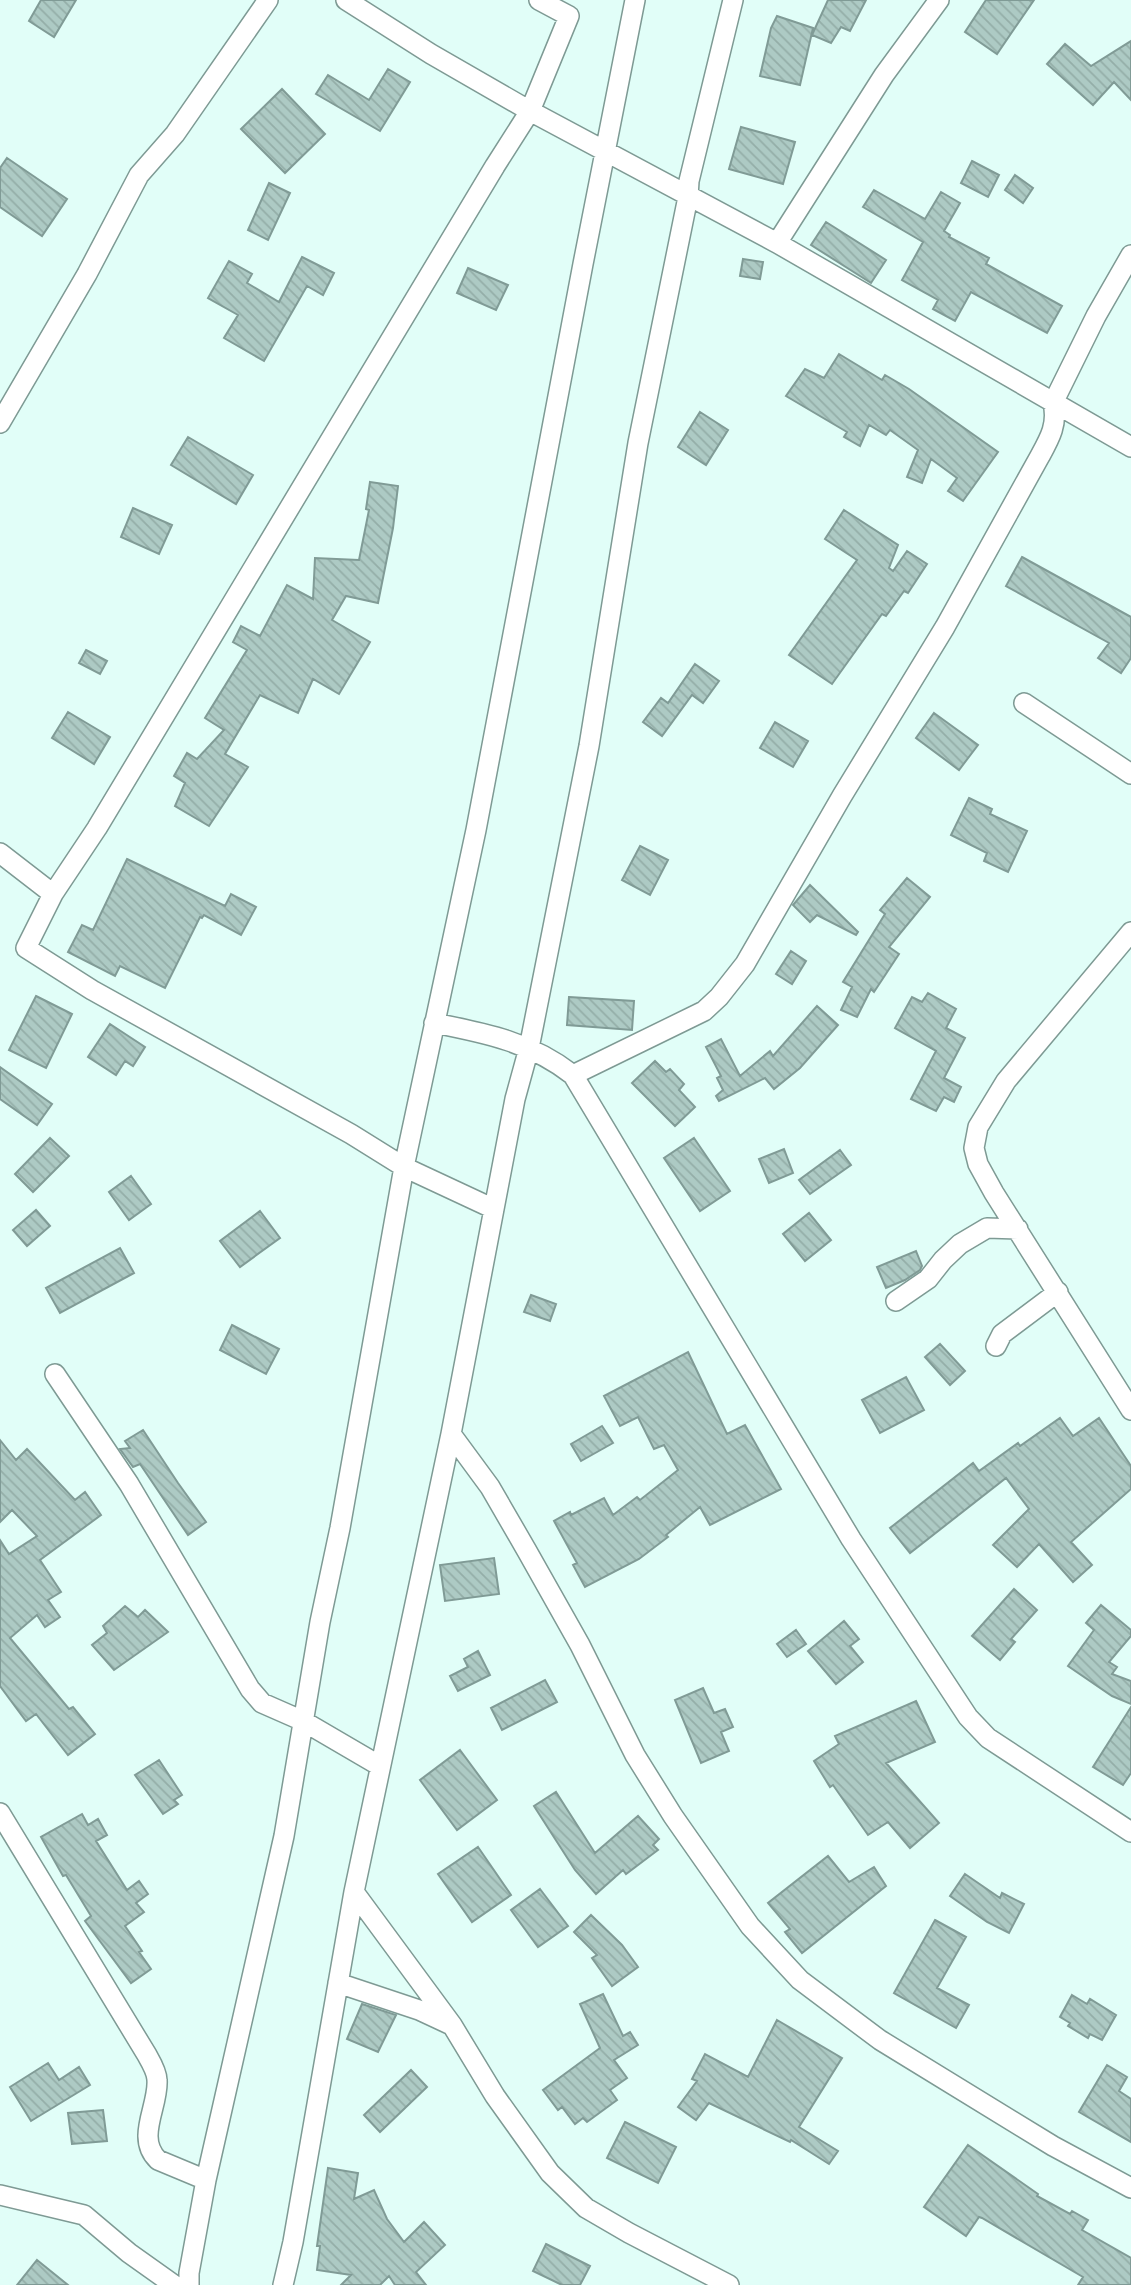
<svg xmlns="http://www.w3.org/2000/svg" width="1131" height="2285" font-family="Signika,sans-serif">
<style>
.building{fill:url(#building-back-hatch);stroke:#809b96;stroke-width:2}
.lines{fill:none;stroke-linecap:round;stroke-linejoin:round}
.minor-casing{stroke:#7e9a94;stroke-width:22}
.minor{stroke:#fff;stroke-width:19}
</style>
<defs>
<pattern id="building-back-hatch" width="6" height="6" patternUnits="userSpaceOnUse" patternTransform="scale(1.75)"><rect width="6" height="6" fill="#adcac4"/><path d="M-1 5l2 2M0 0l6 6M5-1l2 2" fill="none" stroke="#94aea8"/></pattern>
</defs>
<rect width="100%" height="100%" fill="#e1fef8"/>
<path class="building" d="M 41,0 L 76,0 L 54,37 L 29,21 Z
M 828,0 L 866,0 L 850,31 L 841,27 L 831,43 L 812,35 Z
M 986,0 L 1034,0 L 997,54 L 965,32 Z
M 777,16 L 813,28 L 800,85 L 760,76 L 771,28 Z
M 1131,41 L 1131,100 L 1114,82 L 1093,105 L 1047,64 L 1065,44 L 1091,66 Z
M 388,69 L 410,82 L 380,131 L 316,94 L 328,75 L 369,100 Z
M 282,89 L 325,134 L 285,173 L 241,129 Z
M 741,127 L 795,142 L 783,184 L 729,169 Z
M 7,158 L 67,199 L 42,236 L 0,207 L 0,168 Z
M 972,161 L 999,175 L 988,197 L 961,183 Z
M 1015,175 L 1033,188 L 1023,203 L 1005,190 Z
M 269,183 L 290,193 L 268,240 L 248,230 Z
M 874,190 L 925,219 L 941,192 L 960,203 L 944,231 L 950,235 L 949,237 L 989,258 L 986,264 L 1062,306 L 1047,333 L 971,292 L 955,321 L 933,309 L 938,300 L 902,280 L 923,242 L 863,207 Z
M 826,222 L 886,260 L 871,283 L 811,245 Z
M 302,257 L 334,273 L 323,295 L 307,286 L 264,361 L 224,338 L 238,315 L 208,298 L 229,261 L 252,274 L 247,283 L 279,302 Z
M 743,259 L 763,262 L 760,279 L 740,276 Z
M 468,268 L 508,285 L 496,310 L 457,293 Z
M 839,354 L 882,380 L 885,375 L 909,389 L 998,452 L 963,501 L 948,491 L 957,478 L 931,459 L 922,483 L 907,477 L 918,450 L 890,430 L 886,435 L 869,425 L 860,446 L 844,437 L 847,432 L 786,396 L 805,369 L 824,378 Z
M 700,412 L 728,430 L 706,465 L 678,447 Z
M 188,437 L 253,475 L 236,504 L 171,465 Z
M 370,482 L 398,486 L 393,528 L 378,603 L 346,596 L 332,620 L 370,642 L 339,694 L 313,679 L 298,713 L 260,695 L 225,754 L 248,767 L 209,826 L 175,806 L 185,783 L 174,776 L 187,753 L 197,759 L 224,730 L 205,718 L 247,650 L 233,642 L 241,626 L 260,636 L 287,585 L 313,599 L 315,558 L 359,560 L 369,510 L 366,509 Z
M 133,508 L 172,525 L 159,554 L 121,537 Z
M 844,510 L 898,545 L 889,568 L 893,571 L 907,551 L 927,564 L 908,593 L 904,591 L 886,616 L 882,614 L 832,684 L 789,655 L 857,560 L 825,539 Z
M 1022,557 L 1131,617 L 1131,658 L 1121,673 L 1098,658 L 1109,643 L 1006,586 Z
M 86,650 L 107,661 L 100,674 L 79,663 Z
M 695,664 L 719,681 L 703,703 L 692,695 L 662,736 L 643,722 L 661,698 L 668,703 Z
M 68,712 L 110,737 L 94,764 L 52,738 Z
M 934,713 L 978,745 L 959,770 L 916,738 Z
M 775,722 L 808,741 L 793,767 L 760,748 Z
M 969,798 L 992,809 L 990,814 L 1027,831 L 1008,872 L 984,861 L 987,853 L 951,835 Z
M 640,846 L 668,860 L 650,895 L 622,880 Z
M 127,859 L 225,906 L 231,894 L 256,907 L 241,935 L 204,915 L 202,918 L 200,917 L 165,988 L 120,966 L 115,976 L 68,952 L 82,925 L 93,930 Z
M 907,878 L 930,897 L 889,947 L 899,954 L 874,992 L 871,989 L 857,1017 L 841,1010 L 852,987 L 843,982 L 885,914 L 880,910 Z
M 810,885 L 858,932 L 856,935 L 817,915 L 810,922 L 793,905 Z
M 791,951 L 806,961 L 792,984 L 776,974 Z
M 928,993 L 956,1009 L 946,1028 L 965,1038 L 944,1078 L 961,1087 L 954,1102 L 944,1097 L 936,1111 L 911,1099 L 936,1051 L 895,1028 L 912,997 L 922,1002 Z
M 36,996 L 72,1014 L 46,1068 L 9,1050 Z
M 569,997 L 634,1001 L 632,1030 L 567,1025 Z
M 817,1006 L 838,1025 L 800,1068 L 774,1089 L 765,1078 L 719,1101 L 716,1096 L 723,1090 L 717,1078 L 721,1076 L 706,1047 L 721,1039 L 740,1076 L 770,1051 L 773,1056 Z
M 110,1024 L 145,1047 L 133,1066 L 125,1061 L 116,1075 L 88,1057 Z
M 655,1061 L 666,1072 L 670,1069 L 684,1084 L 679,1090 L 695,1107 L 675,1126 L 632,1083 Z
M 0,1067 L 52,1104 L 37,1125 L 0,1099 Z
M 50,1138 L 69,1156 L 33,1192 L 15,1174 Z
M 694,1138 L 730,1191 L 700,1211 L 664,1158 Z
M 784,1149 L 793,1173 L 769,1183 L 759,1159 Z
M 840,1150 L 851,1165 L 810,1194 L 799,1180 Z
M 131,1176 L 151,1204 L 129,1220 L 109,1192 Z
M 36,1210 L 50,1226 L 27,1246 L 13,1230 Z
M 260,1211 L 280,1238 L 240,1267 L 220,1241 Z
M 809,1213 L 831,1240 L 805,1261 L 783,1234 Z
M 120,1248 L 134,1273 L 60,1313 L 46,1288 Z
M 916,1251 L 922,1266 L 920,1270 L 905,1280 L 886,1288 L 877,1267 Z
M 531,1295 L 556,1304 L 550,1321 L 524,1312 Z
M 232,1325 L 279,1349 L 266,1374 L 220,1350 Z
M 940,1344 L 965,1371 L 950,1385 L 925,1357 Z
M 688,1352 L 727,1434 L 745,1425 L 781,1489 L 710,1525 L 700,1507 L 666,1535 L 668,1537 L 639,1559 L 585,1587 L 573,1565 L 577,1563 L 554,1521 L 570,1512 L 571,1515 L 604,1498 L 613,1515 L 637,1497 L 640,1500 L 678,1470 L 664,1445 L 654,1449 L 638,1417 L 620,1426 L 604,1396 Z
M 906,1377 L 924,1410 L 880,1433 L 862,1400 Z
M 1060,1418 L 1073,1436 L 1099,1418 L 1131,1466 L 1131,1489 L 1071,1542 L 1092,1565 L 1073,1582 L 1039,1544 L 1017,1567 L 993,1545 L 1029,1509 L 1006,1478 L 910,1553 L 890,1528 L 973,1463 L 979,1471 L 1018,1443 L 1020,1446 Z
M 602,1426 L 613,1443 L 581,1461 L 571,1444 Z
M 143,1430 L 178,1483 L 206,1522 L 188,1535 L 140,1464 L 133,1467 L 120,1449 L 130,1448 L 125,1441 Z
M 0,1440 L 16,1460 L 27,1449 L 75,1500 L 85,1492 L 101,1515 L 40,1560 L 61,1592 L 48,1600 L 60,1617 L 45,1627 L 37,1615 L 10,1638 L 69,1709 L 73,1707 L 95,1734 L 68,1755 L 36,1714 L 26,1721 L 0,1686 L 0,1540 L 9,1554 L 37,1536 L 12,1510 L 0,1522 Z
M 494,1558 L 499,1594 L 445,1601 L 440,1565 Z
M 1014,1589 L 1037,1610 L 1011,1639 L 1015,1642 L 1000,1660 L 972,1636 Z
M 1101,1605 L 1131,1630 L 1131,1636 L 1109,1662 L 1117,1667 L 1112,1674 L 1131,1681 L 1131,1704 L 1112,1696 L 1068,1666 L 1094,1630 L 1086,1623 Z
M 125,1606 L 138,1617 L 145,1610 L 168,1632 L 114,1670 L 92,1645 L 107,1633 L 103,1626 Z
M 844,1621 L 859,1639 L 850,1646 L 863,1662 L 836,1684 L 808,1651 Z
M 796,1630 L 806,1644 L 787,1657 L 777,1644 Z
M 478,1651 L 490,1675 L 458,1691 L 450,1676 L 468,1667 L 464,1659 Z
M 545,1680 L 557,1702 L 502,1730 L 491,1708 Z
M 703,1688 L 714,1713 L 725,1709 L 733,1727 L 721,1732 L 729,1751 L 701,1763 L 675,1700 Z
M 916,1701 L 935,1742 L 886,1763 L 939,1823 L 910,1848 L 888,1822 L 868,1835 L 833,1785 L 830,1787 L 814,1761 L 839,1744 L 835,1736 Z
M 1131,1707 L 1131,1773 L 1123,1785 L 1093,1767 Z
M 460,1750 L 497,1800 L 457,1830 L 420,1780 Z
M 159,1760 L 182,1795 L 174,1800 L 178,1804 L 163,1814 L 135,1775 Z
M 556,1792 L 595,1853 L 638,1816 L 659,1839 L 653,1845 L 658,1850 L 626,1874 L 623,1870 L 596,1894 L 575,1870 L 534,1806 Z
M 82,1814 L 88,1825 L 98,1819 L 107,1835 L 96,1841 L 127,1890 L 139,1881 L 148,1894 L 136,1903 L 144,1912 L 125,1926 L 142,1951 L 139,1952 L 151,1969 L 131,1983 L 85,1921 L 91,1916 L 66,1875 L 63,1876 L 41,1837 Z
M 478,1847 L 511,1895 L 472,1922 L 438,1874 Z
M 828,1856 L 849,1882 L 874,1867 L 886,1886 L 802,1953 L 785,1932 L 790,1929 L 768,1903 Z
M 965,1874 L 1000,1898 L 1002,1893 L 1024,1904 L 1009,1933 L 987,1922 L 950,1896 Z
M 540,1889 L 568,1926 L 538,1947 L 511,1910 Z
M 591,1915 L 622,1945 L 638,1967 L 612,1986 L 592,1958 L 597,1955 L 574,1932 Z
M 935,1920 L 966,1937 L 937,1988 L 969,2005 L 956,2028 L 894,1993 Z
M 603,1994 L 623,2036 L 630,2032 L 638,2045 L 614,2060 L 627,2078 L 610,2090 L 617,2100 L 587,2122 L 583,2118 L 575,2124 L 562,2107 L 558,2110 L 543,2090 L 600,2048 L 580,2004 Z
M 1072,1995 L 1087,2004 L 1090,1999 L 1116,2015 L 1102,2040 L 1090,2034 L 1088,2038 L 1068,2026 L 1070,2023 L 1060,2017 Z
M 362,2004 L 396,2015 L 378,2052 L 347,2039 Z
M 777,2020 L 842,2058 L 799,2127 L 838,2151 L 829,2164 L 791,2140 L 790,2142 L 709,2103 L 696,2120 L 678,2107 L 697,2081 L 692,2079 L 705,2054 L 748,2077 Z
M 48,2063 L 59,2080 L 79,2067 L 90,2085 L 31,2121 L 10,2087 Z
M 1107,2065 L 1127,2077 L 1119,2091 L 1131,2099 L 1131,2142 L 1079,2112 Z
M 411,2070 L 427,2087 L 380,2132 L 364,2115 Z
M 103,2110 L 107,2141 L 72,2144 L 68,2113 Z
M 625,2122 L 676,2147 L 658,2183 L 607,2158 Z
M 968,2145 L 1038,2194 L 1037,2196 L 1070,2214 L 1072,2211 L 1088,2220 L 1082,2230 L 1131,2258 L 1131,2285 L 1078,2285 L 1083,2277 L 982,2218 L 979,2217 L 966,2236 L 924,2207 Z
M 328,2168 L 358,2173 L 354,2199 L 374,2190 L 387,2219 L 404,2242 L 424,2222 L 445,2245 L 416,2272 L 426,2285 L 395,2285 L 389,2276 L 380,2285 L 341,2285 L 351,2275 L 317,2270 L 320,2246 L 317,2246 Z
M 546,2244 L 590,2266 L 580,2285 L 562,2285 L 533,2271 Z
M 37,2260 L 68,2285 L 17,2285 Z"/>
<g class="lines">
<defs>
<path id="minor" d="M 346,0 L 431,54 L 530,111 L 777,243 L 1131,447
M 777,243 L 884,75 L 939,0
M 0,423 L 87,274 L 139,175 L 175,134 L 268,0
M 1024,703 L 1131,774
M 0,853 L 53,894
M 1131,932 L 1006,1081 L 978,1127 L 974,1148 L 978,1164 L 994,1193 L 1131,1410
M 434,1023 C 485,1033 531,1042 573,1075 L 851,1539 L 968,1717 L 988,1738 L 1131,1832
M 573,1075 L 704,1011 L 719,997 L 745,964 L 842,796 L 945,627 L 1040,456 C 1050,438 1058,424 1053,403 L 1096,316 L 1131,255
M 494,1209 L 404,1167 L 351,1134 L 92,990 L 26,948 L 53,894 L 97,828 L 495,166 L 530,111 L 569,16 L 539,0
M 896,1301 L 928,1279 L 943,1260 L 960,1244 L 987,1228 L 1018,1229
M 996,1346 L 1002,1334 L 1058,1292
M 55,1374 L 129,1484 L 250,1689 L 262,1703 L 303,1721 L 380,1766
M 451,1434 L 490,1487 L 527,1551 L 580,1645 L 635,1755 L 673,1816 L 750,1926 L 800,1980 L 880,2040 L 1053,2146 L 1131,2188
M 0,1813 L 147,2055 C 151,2062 157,2072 157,2080 C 159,2106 135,2138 158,2160 L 206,2180
M 354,1892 L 452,2025 L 495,2096 L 550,2173 L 586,2208 L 629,2233 L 729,2285
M 338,1983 L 419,2010 L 449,2024
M 0,2195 L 84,2215 L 129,2253 L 174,2285
M 189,2285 L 189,2273 L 206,2180 L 284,1836 L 320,1622 L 340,1528 L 404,1167 L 476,830 L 583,264 L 635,0
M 283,2285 L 293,2242 L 354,1892 L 451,1434 L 515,1099 L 529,1048 L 589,746 L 638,443 L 688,197 L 689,181 L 733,0"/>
</defs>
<use href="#minor" class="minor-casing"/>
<use href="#minor" class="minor"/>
</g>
</svg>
